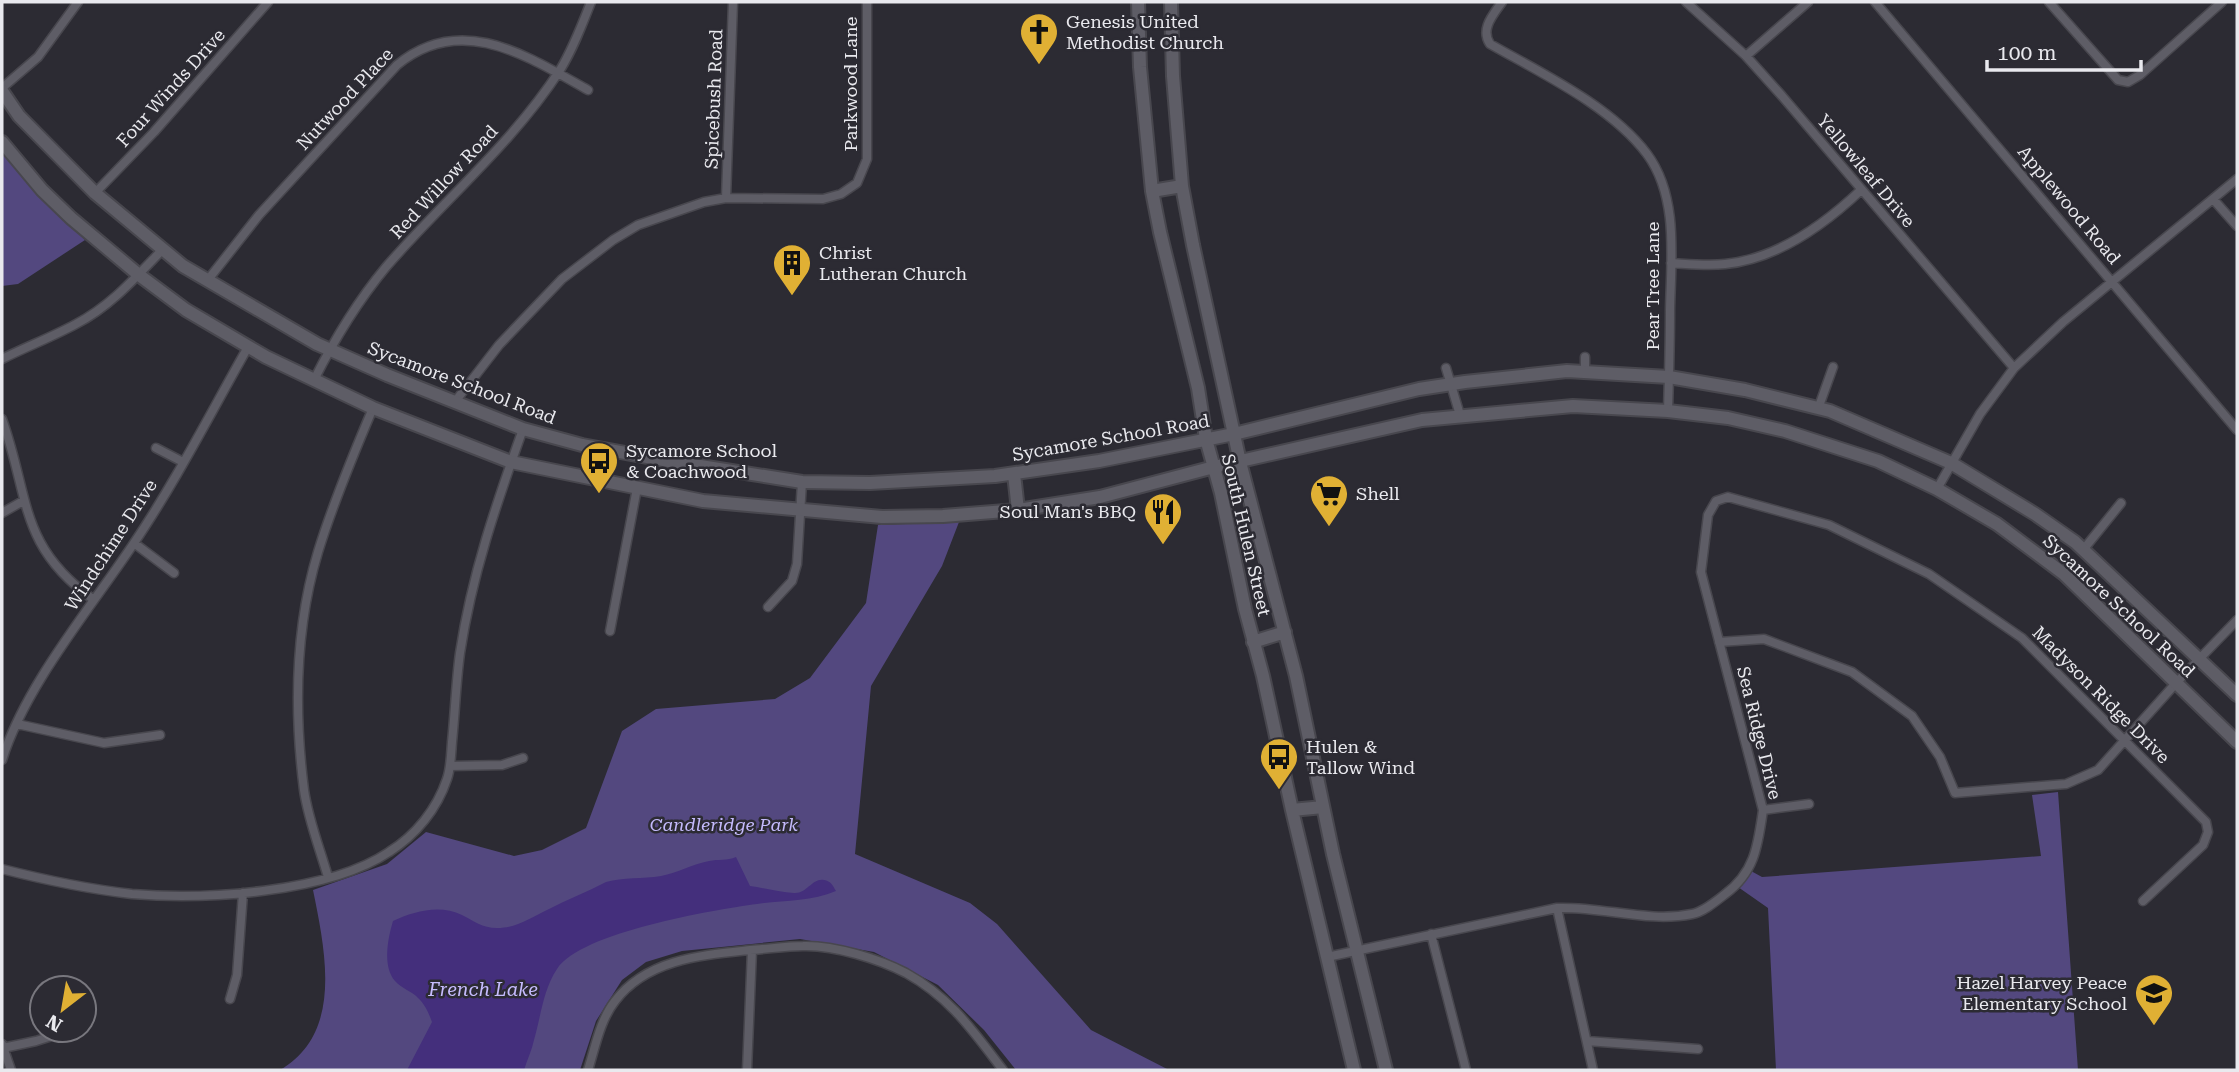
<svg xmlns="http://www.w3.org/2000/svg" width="2239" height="1072" font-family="'Roboto Serif',serif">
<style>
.green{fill:#53487f}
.water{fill:#442f7c}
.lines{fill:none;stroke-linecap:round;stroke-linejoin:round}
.minor-casing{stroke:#48474e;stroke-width:11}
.secondary-casing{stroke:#48474e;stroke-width:16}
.minor{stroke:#5e5d66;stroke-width:8}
.secondary{stroke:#5e5d66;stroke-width:12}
.labels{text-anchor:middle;stroke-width:5;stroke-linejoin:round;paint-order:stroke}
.poi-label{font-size:18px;fill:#e9e9ee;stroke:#2c2b33;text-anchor:start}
.street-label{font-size:18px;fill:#e9e9ee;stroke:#2c2b33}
.park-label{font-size:18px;font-style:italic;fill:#c4bafc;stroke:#2c2b33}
.water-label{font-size:19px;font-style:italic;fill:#c6bcfe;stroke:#2c2b33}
</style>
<rect width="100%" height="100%" fill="#2c2b33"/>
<path class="green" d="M 2,151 L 85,240 L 18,284 L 2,286 Z
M 959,522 L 942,566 L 871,686 L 855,854 L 970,903 L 997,924 L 1091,1030 L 1169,1070 L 1016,1070 L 984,1030 L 938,985 L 874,952 L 800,939 L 682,951 L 646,962 L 622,980 L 596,1021 L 580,1070 L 280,1070 C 344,1033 325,950 313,890 L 387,864 L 426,832 L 514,856 L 542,850 L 586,828 L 622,731 L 656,709 L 775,699 L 810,678 L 866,603 L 878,525 Z
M 2058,792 L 2078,1070 L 1776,1070 L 1768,908 L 1738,887 L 1751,871 L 1762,877 L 2041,856 L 2032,795 Z"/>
<path class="water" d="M 736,857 L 750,886 C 764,888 780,892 794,893 C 807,894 812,878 824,880 C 831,881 833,886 836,891 C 811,902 784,900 757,904 C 713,910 581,932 557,969 C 543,990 541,1016 534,1040 C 532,1050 527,1060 524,1070 L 407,1070 L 432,1022 C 429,1014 425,1004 418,998 C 412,991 402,989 395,981 C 382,966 388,938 393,921 C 414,911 440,904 462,915 C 474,921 482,928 497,928 C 517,928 530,918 547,910 C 566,900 587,892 606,882 C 623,877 643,879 661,876 C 678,873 692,864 709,861 C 718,859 727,861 736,857 Z"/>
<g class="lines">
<defs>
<path id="minor" d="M 1502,2 C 1493,15 1480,29 1490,44 C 1541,73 1611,106 1647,154 C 1679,197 1671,259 1670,310 C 1670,344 1669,377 1668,411
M 1686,2 L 1746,56 L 1782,96 L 2014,368
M 1875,2 L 2237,430
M 2049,2 L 2118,80 L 2128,82 L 2140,75 L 2222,2
M 1746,56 L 1808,2
M 2,88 L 38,57 L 78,2
M 95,193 L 154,132 L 268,2
M 726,198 L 733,2
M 2213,199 L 2237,226
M 1671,263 C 1689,264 1708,266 1725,264 C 1777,259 1824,225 1861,190
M 207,281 L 259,215 L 397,65 C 461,12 527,56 588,90
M 2,359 C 26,347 52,337 76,324 C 111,306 136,277 163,249
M 1446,368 L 1460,415
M 1585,372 L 1585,357
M 314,380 C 334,340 357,302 386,267 C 443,201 512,144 560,70 C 573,49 582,25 591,2
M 454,403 L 499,345 L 562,279 L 613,240 L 638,225 L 704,202 L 726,198 L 823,199 L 841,194 L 857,183 L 867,159 L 867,2
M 1818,409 L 1833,367
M 2,419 C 30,497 18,546 94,600
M 156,448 L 183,462
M 1937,489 L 1980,414 L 2014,368 L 2063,322 L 2237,179
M 2,513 L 23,501
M 134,543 L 174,573
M 2083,550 L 2121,503
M 768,607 L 792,581 L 797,564 L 802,482
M 610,631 L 637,488
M 1719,642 L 1764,639 L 1852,672 L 1912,716 L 1940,757 L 1955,793 L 2066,784 L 2098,770 L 2177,682 L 2237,620
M 17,724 L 104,743 L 160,735
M 2,760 C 25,686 89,610 132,546 C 175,483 210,414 248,347
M 450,766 L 502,765 L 523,758
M 1763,810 L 1809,804
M 2,869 C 45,880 88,889 132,894 C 204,900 328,893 389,852 C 416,835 437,809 447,779 C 451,768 451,754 452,742 C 455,713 456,682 460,653 C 472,574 496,505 523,429
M 328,877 C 320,849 308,819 304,790 C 294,711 295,628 318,552 C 333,503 353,455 373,408
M 1557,908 L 1593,1070
M 1431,934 L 1466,1070
M 1327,957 L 1557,908 C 1602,906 1648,923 1692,914 C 1703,912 1715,902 1724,895 C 1755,873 1758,845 1763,810 L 1701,572 L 1708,515 L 1716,501 L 1728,497 L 1829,525 L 1929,574 L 2022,638 L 2206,822 L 2208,832 L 2203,845 L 2143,901
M 230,999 L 237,975 L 243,893
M 1587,1041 L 1698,1049
M 2,1044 L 11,1070
M 3,1048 L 36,1041 L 71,1030
M 588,1070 C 595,1048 600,1020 615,1001 C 647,959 702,955 750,950 C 768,949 786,946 803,946 C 834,945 879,959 906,973 C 951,998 973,1031 1003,1070
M 747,1070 L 752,950"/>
<path id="secondary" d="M 1138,2 L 1140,67 L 1152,191 L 1160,232 L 1198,388 L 1206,439 L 1221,493 L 1245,609 L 1263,676 L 1292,810 L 1354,1070
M 1171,2 L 1173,76 L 1182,186 L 1193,245 L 1240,462 L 1296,676 L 1333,854 L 1386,1070
M 2,91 L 19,116 L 95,193 L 183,266 L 317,344 L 387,375 L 523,429 L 582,445 L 669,461 L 802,482 L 870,483 L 995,476 L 1099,461 L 1234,434 L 1419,389 L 1465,382 L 1567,371 L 1669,377 L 1745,390 L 1830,411 L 1951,463 L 2035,514 L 2075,542 L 2237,695
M 2,142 L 42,190 L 71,218 L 139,275 L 186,310 L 266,357 L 373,408 L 511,462 L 703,501 L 882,517 L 943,516 L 1018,510 L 1100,497 L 1214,467 L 1422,420 L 1573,406 L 1668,411 L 1728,418 L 1785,431 L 1878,461 L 1937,489 L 1997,524 L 2064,574 L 2237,742
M 1152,191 L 1182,186
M 1014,474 L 1018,510
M 1253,642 L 1285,632
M 1292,810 L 1323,807"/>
</defs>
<use href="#minor" class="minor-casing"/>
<use href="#secondary" class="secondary-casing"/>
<use href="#minor" class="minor"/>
<use href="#secondary" class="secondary"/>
</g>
<defs>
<symbol id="church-pin" viewBox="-11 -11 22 30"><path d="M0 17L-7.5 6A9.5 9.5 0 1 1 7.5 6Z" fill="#e0b034" stroke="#2c2b33"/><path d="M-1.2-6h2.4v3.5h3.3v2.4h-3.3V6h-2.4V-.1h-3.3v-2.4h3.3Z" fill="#111"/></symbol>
<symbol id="building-pin" viewBox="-11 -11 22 30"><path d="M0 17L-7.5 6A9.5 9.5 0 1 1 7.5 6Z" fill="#e0b034" stroke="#2c2b33"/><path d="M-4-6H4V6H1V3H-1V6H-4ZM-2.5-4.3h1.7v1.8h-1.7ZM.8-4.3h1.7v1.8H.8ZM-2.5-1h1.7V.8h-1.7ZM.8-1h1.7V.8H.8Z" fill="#111"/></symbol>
<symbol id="bus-pin" viewBox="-11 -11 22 30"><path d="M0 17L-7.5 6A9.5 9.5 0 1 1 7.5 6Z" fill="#e0b034" stroke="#2c2b33"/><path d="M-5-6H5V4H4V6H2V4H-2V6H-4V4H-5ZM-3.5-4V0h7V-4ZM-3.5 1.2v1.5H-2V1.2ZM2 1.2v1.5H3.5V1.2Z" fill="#111"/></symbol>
<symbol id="supermarket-pin" viewBox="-11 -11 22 30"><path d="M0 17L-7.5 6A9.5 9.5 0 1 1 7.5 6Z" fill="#e0b034" stroke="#2c2b33"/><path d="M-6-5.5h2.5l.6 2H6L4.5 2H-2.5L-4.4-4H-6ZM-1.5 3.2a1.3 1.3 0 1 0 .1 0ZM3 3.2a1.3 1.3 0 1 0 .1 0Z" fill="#111"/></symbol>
<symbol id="restaurant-pin" viewBox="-11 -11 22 30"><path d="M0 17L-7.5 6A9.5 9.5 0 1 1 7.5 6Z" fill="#e0b034" stroke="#2c2b33"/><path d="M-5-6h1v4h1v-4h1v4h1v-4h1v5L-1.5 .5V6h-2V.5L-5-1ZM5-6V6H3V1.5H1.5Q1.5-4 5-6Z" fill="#111"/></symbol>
<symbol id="school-pin" viewBox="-11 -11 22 30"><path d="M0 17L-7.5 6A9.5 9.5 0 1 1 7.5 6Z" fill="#e0b034" stroke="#2c2b33"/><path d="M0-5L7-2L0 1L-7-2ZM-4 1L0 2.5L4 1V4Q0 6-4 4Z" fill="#111"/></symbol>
</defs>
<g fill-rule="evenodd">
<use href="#church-pin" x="1017" y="10" width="44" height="60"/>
<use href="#building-pin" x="770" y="241" width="44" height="60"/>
<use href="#bus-pin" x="577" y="439" width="44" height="60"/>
<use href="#supermarket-pin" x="1307" y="472" width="44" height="60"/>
<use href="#restaurant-pin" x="1141" y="490" width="44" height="60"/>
<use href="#bus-pin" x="1257" y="735" width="44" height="60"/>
<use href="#school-pin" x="2132" y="971" width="44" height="60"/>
</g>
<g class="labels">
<g class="poi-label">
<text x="1066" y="28">Genesis United<tspan x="1066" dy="21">Methodist Church</tspan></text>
<text x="819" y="259">Christ<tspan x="819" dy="21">Lutheran Church</tspan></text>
<text x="626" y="457">Sycamore School<tspan x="626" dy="21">&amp; Coachwood</tspan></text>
<text x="1356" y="500">Shell</text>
<text x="1136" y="518" text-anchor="end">Soul Man's BBQ</text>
<text x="1306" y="753">Hulen &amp;<tspan x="1306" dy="21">Tallow Wind</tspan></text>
<text x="2127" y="989" text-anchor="end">Hazel Harvey Peace<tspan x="2127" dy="21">Elementary School</tspan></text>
</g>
<g class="street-label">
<text transform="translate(851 84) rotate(-90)" y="6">Parkwood Lane</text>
<text transform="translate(171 88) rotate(-48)" y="6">Four Winds Drive</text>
<text transform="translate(345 99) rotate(-47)" y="6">Nutwood Place</text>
<text transform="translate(714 99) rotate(-88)" y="6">Spicebush Road</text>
<text transform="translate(1866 171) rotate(50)" y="6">Yellowleaf Drive</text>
<text transform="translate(444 182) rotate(-47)" y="6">Red Willow Road</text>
<text transform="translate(2069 205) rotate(50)" y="6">Applewood Road</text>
<text transform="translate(1653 286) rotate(-90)" y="6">Pear Tree Lane</text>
<text transform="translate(462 383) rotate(21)" y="6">Sycamore School Road</text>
<text transform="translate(1111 438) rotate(-10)" y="6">Sycamore School Road</text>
<text transform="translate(1246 535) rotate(77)" y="6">South Hulen Street</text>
<text transform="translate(111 545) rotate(-57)" y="6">Windchime Drive</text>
<text transform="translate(2119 606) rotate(43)" y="6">Sycamore School Road</text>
<text transform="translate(2101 695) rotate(45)" y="6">Madyson Ridge Drive</text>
<text transform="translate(1759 733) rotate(76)" y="6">Sea Ridge Drive</text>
</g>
<g class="park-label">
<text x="724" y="831">Candleridge Park</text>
</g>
<g class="water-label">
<text x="483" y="996">French Lake</text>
</g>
</g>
<rect width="2239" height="1072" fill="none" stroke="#e9e9ee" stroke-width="7"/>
<g transform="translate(63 1009) rotate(211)"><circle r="33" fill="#2c2b33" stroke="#78777e" stroke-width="2"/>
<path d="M0-5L12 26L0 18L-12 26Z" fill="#e0b034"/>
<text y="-10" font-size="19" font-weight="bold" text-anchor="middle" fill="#e9e9ee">N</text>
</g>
<path d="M1987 60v10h154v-10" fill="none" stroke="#e9e9ee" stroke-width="3.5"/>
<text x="1997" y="60" font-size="21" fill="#e9e9ee" stroke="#2c2b33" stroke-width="5" paint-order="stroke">100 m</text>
</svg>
